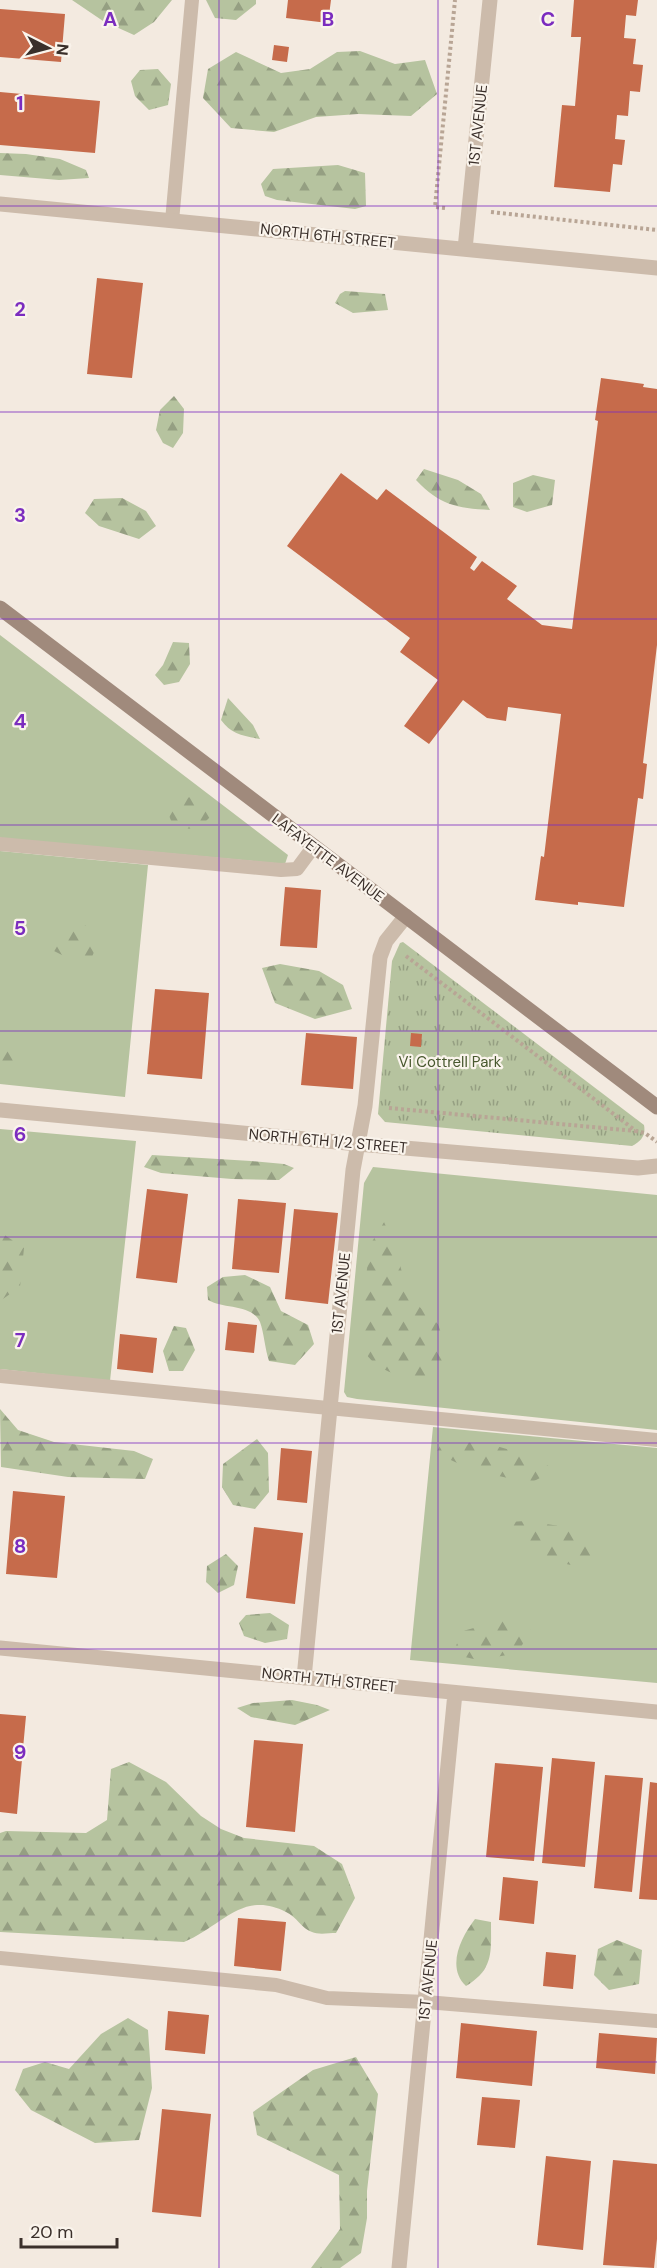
<svg xmlns="http://www.w3.org/2000/svg" width="657" height="2268" font-family="'DM Sans',sans-serif">
<style>
.green{fill:#b6c39f}
.forest{fill:url(#forest-firs)}
.park{fill:url(#park-tufts)}
.building{fill:#c66b4b}
.lines{fill:none;stroke-linecap:round;stroke-linejoin:round}
.path{stroke:#b8a595;stroke-width:4;stroke-dasharray:3 3;stroke-linecap:butt}
.lane{stroke:#ccbbab;stroke-width:14}
.street{stroke:#ccbbab;stroke-width:15}
.secondary{stroke:#a08a7c;stroke-width:15}
.grid{fill:none;stroke:#7b2cbf;stroke-width:1.5;stroke-opacity:0.55}
.labels{text-anchor:middle;stroke-width:4.5;stroke-linejoin:round;paint-order:stroke}
.street-label{font-size:15px;fill:#3a2f2a;stroke:#faf4ec}
.park-label{font-size:15px;fill:#48582e;stroke:#faf4ec}
.grid-label{font-size:20px;text-anchor:middle;font-weight:bold;fill:#7b2cbf;stroke:#faf4ec;stroke-width:4.5;stroke-linejoin:round;paint-order:stroke}
</style>
<defs>
<pattern id="forest-firs" width="22" height="20" patternUnits="userSpaceOnUse" patternTransform="scale(1.5)"><rect width="22" height="20" fill="#b6c39f"/><path d="M5 1l3.5 6h-7zM16 11l3.5 6h-7z" fill="#959f82"/></pattern>
<pattern id="park-tufts" width="24" height="20" patternUnits="userSpaceOnUse" patternTransform="scale(1.5)"><rect width="24" height="20" fill="#b6c39f"/><path d="M3 7l-1-3M5 7V3M7 7l1-3M15 17l-1-3M17 17v-4M19 17l1-3" fill="none" stroke="#959f82"/></pattern>
</defs>
<rect width="100%" height="100%" fill="#f3eae0"/>
<path class="green" d="M 0,635 L 288,855 L 285,864 L 0,838 Z
M 0,851 L 148,865 L 125,1097 L 0,1084 Z
M 0,1129 L 136,1141 L 110,1381 L 0,1369 Z
M 373,1167 L 657,1195 L 657,1430 L 357,1399 L 347,1397 L 344,1392 L 364,1183 Z
M 433,1427 L 657,1448 L 657,1683 L 410,1660 Z"/>
<path class="forest" d="M 72,0 L 172,0 L 154,22 L 134,35 L 103,21 Z
M 206,0 L 256,0 L 256,4 L 236,20 L 215,18 Z
M 360,51 L 395,64 L 425,60 L 437,94 L 411,116 L 358,114 L 316,117 L 274,132 L 231,128 L 203,98 L 208,69 L 236,52 L 281,73 L 310,69 L 337,52 Z
M 158,69 L 171,84 L 168,105 L 149,110 L 135,96 L 131,81 L 140,70 Z
M 0,153 L 26,154 L 60,159 L 86,170 L 89,178 L 59,180 L 0,175 Z
M 338,165 L 365,173 L 366,206 L 355,209 L 277,200 L 265,196 L 261,184 L 273,169 Z
M 345,291 L 385,294 L 388,310 L 353,313 L 335,303 L 340,294 Z
M 174,396 L 184,409 L 183,433 L 173,448 L 163,443 L 156,430 L 160,410 Z
M 424,469 L 458,480 L 481,494 L 490,510 C 456,508 440,505 416,480 Z
M 533,475 L 555,480 L 552,505 L 527,512 L 513,507 L 513,483 Z
M 122,498 L 146,511 L 156,526 L 139,539 L 99,526 L 85,513 L 94,499 Z
M 173,642 L 189,643 L 190,664 L 179,682 L 164,685 L 155,675 L 163,665 Z
M 228,698 L 253,725 L 260,739 C 243,736 231,734 221,720 Z
M 202,795 L 215,812 L 198,829 L 174,828 L 166,808 L 179,799 Z
M 81,922 L 100,937 L 92,957 L 70,959 L 48,948 L 56,928 Z
M 280,964 L 319,971 L 343,985 L 352,1009 L 315,1019 L 275,1003 L 262,968 Z
M 15,1045 L 26,1061 L 4,1069 L 0,1068 L 0,1046 Z
M 152,1155 L 251,1161 L 284,1164 L 294,1168 L 279,1180 L 232,1179 L 161,1173 L 144,1167 Z
M 384,1222 L 396,1249 L 408,1296 L 438,1324 L 450,1361 L 431,1383 C 398,1374 375,1375 358,1341 L 370,1245 Z
M 0,1232 L 24,1248 L 20,1287 L 0,1301 Z
M 245,1275 L 270,1287 L 281,1311 L 308,1325 L 314,1344 L 295,1365 L 269,1361 C 265,1349 264,1333 260,1322 C 252,1304 223,1309 208,1300 L 207,1287 L 223,1277 Z
M 174,1326 L 186,1328 L 195,1350 L 183,1371 L 169,1371 L 163,1351 Z
M 0,1409 L 18,1430 L 54,1442 L 134,1451 L 153,1459 L 145,1479 L 68,1477 L 1,1467 Z
M 257,1439 L 268,1453 L 269,1492 L 255,1509 L 233,1505 L 222,1487 L 223,1464 Z
M 443,1440 L 493,1445 L 530,1456 L 556,1470 L 530,1483 L 472,1470 L 436,1453 Z
M 525,1521 L 574,1528 L 595,1546 L 585,1568 L 543,1559 L 513,1541 L 510,1522 Z
M 226,1554 L 238,1566 L 234,1585 L 218,1593 L 206,1582 L 207,1566 Z
M 270,1613 L 289,1625 L 287,1639 L 265,1643 L 244,1636 L 239,1623 L 246,1615 Z
M 502,1620 L 531,1628 L 518,1653 L 478,1660 L 452,1654 L 463,1631 Z
M 292,1700 L 317,1705 L 330,1710 L 295,1725 L 251,1717 L 237,1708 L 253,1703 Z
M 129,1762 L 166,1782 L 201,1816 L 221,1829 L 244,1838 L 314,1846 L 342,1864 L 355,1898 L 336,1933 C 329,1933 318,1935 312,1932 C 302,1929 296,1916 286,1912 C 243,1889 220,1928 184,1942 L 0,1932 L 0,1833 L 6,1831 L 86,1833 L 107,1820 L 111,1769 Z
M 475,1919 L 491,1922 C 491,1952 494,1969 466,1986 C 446,1967 461,1937 475,1919 Z
M 617,1940 L 642,1950 L 639,1984 L 609,1990 L 594,1975 L 598,1949 Z
M 128,2018 L 148,2030 L 152,2088 L 139,2140 L 95,2143 L 31,2110 L 15,2090 L 23,2069 L 45,2062 L 69,2069 L 101,2034 Z
M 356,2057 L 378,2094 L 367,2191 L 367,2218 L 361,2253 L 340,2268 L 311,2268 L 340,2229 L 339,2175 L 257,2135 L 253,2112 L 313,2070 Z"/>
<path class="park" d="M 403,942 L 644,1125 C 646,1136 641,1141 632,1146 L 385,1122 L 378,1114 L 392,961 L 400,943 Z"/>
<path class="building" d="M 288,0 L 331,0 L 328,23 L 286,18 Z
M 574,0 L 638,0 L 636,16 L 626,15 L 624,38 L 636,39 L 633,64 L 643,65 L 640,92 L 630,91 L 628,116 L 617,115 L 615,139 L 625,140 L 622,165 L 613,164 L 610,192 L 554,187 L 562,105 L 575,106 L 581,37 L 571,37 Z
M 0,9 L 65,14 L 61,62 L 0,57 Z
M 274,45 L 289,47 L 287,62 L 272,60 Z
M 0,92 L 100,101 L 95,153 L 0,145 Z
M 97,278 L 143,283 L 132,378 L 87,374 Z
M 601,378 L 644,384 L 643,387 L 657,389 L 657,645 L 643,763 L 647,764 L 643,799 L 638,798 L 624,907 L 578,902 L 578,905 L 535,900 L 541,856 L 544,857 L 561,714 L 508,707 L 506,721 L 487,718 L 463,700 L 429,744 L 404,726 L 438,680 L 400,652 L 410,638 L 287,546 L 341,473 L 377,500 L 386,489 L 477,557 L 470,568 L 474,571 L 482,561 L 517,586 L 507,599 L 542,625 L 572,629 L 598,421 L 595,420 Z
M 285,887 L 321,890 L 317,948 L 280,946 Z
M 155,989 L 209,993 L 202,1079 L 147,1074 Z
M 306,1033 L 357,1037 L 353,1089 L 301,1085 Z
M 411,1033 L 422,1034 L 421,1047 L 410,1046 Z
M 147,1189 L 188,1194 L 177,1283 L 136,1278 Z
M 238,1199 L 286,1203 L 279,1273 L 232,1269 Z
M 294,1209 L 338,1213 L 328,1304 L 285,1299 Z
M 228,1322 L 257,1325 L 254,1353 L 225,1350 Z
M 120,1334 L 157,1338 L 153,1373 L 117,1369 Z
M 281,1448 L 312,1451 L 307,1503 L 277,1500 Z
M 13,1491 L 65,1496 L 57,1578 L 6,1574 Z
M 254,1527 L 303,1533 L 295,1604 L 246,1598 Z
M 0,1714 L 26,1716 L 17,1814 L 0,1812 Z
M 254,1740 L 303,1744 L 295,1832 L 246,1827 Z
M 552,1758 L 595,1762 L 585,1867 L 542,1863 Z
M 495,1763 L 543,1767 L 534,1861 L 486,1857 Z
M 605,1775 L 643,1778 L 632,1892 L 594,1888 Z
M 650,1782 L 657,1783 L 657,1900 L 639,1899 Z
M 503,1877 L 538,1881 L 534,1924 L 499,1920 Z
M 238,1918 L 286,1922 L 281,1971 L 234,1966 Z
M 546,1952 L 576,1955 L 573,1989 L 543,1986 Z
M 168,2011 L 209,2015 L 205,2054 L 165,2050 Z
M 461,2023 L 537,2031 L 532,2086 L 456,2078 Z
M 599,2033 L 657,2038 L 655,2074 L 596,2068 Z
M 482,2097 L 520,2100 L 515,2148 L 477,2145 Z
M 162,2109 L 211,2114 L 201,2217 L 152,2212 Z
M 546,2156 L 591,2161 L 583,2250 L 537,2245 Z
M 613,2160 L 657,2164 L 657,2239 L 654,2268 L 603,2265 Z"/>
<g class="lines">
<path class="path" d="M 445,208 L 435,207 L 455,0
M 491,212 L 657,230
M 406,956 L 636,1131 L 645,1133 L 657,1142
M 389,1108 L 635,1131"/>
<path class="lane" d="M 172,221 L 192,0
M 0,844 L 281,870 L 297,869 L 314,846
M 0,1376 L 657,1440
M 0,1958 L 276,1985 L 327,1998 L 426,2002 L 657,2021"/>
<path class="street" d="M 0,204 L 657,268
M 465,249 L 490,0
M 0,1110 L 358,1144 L 638,1168 L 657,1166
M 0,1648 L 657,1712
M 304,1678 L 353,1170 L 365,1106 L 380,957 L 386,941 L 406,916
M 399,2268 L 455,1693"/>
<path class="secondary" d="M 0,608 L 657,1107"/>
</g>
<path class="grid" d="M 219,0 L 219,2268M 438,0 L 438,2268M 0,206 L 657,206M 0,412 L 657,412M 0,619 L 657,619M 0,825 L 657,825M 0,1031 L 657,1031M 0,1237 L 657,1237M 0,1443 L 657,1443M 0,1649 L 657,1649M 0,1856 L 657,1856M 0,2062 L 657,2062"/>
<g class="labels">
<g class="street-label">
<text transform="translate(478 125) rotate(-84)" y="5">1ST AVENUE</text>
<text transform="translate(328 236) rotate(6)" y="5">NORTH 6TH STREET</text>
<text transform="translate(328 858) rotate(37)" y="5">LAFAYETTE AVENUE</text>
<text transform="translate(328 1141) rotate(5)" y="5">NORTH 6TH 1/2 STREET</text>
<text transform="translate(341 1293) rotate(-84)" y="5">1ST AVENUE</text>
<text transform="translate(329 1680) rotate(6)" y="5">NORTH 7TH STREET</text>
<text transform="translate(428 1980) rotate(-84)" y="5">1ST AVENUE</text>
</g>
<g class="park-label">
<text x="450" y="1067">Vi Cottrell Park</text>
</g>
</g>
<g class="grid-label">
<text x="110" y="26">A</text>
<text x="328" y="26">B</text>
<text x="548" y="26">C</text>
<text x="20" y="110">1</text>
<text x="20" y="316">2</text>
<text x="20" y="522">3</text>
<text x="20" y="728">4</text>
<text x="20" y="935">5</text>
<text x="20" y="1141">6</text>
<text x="20" y="1347">7</text>
<text x="20" y="1553">8</text>
<text x="20" y="1759">9</text>
</g>
<g transform="translate(48 48) rotate(96)" stroke="#faf4ec" stroke-width="4.5" paint-order="stroke">
<path d="M0-4.5L10 22L0 15L-10 22Z" fill="#3a2f2a"/>
<text y="-9" font-size="16" font-weight="bold" text-anchor="middle" fill="#3a2f2a">N</text>
</g>
<path d="M21 2238v9h96v-9" fill="none" stroke="#3a2f2a" stroke-width="3"/>
<text x="30" y="2238" font-size="18" fill="#3a2f2a" stroke="#faf4ec" stroke-width="4.5" paint-order="stroke">20 m</text>
</svg>
